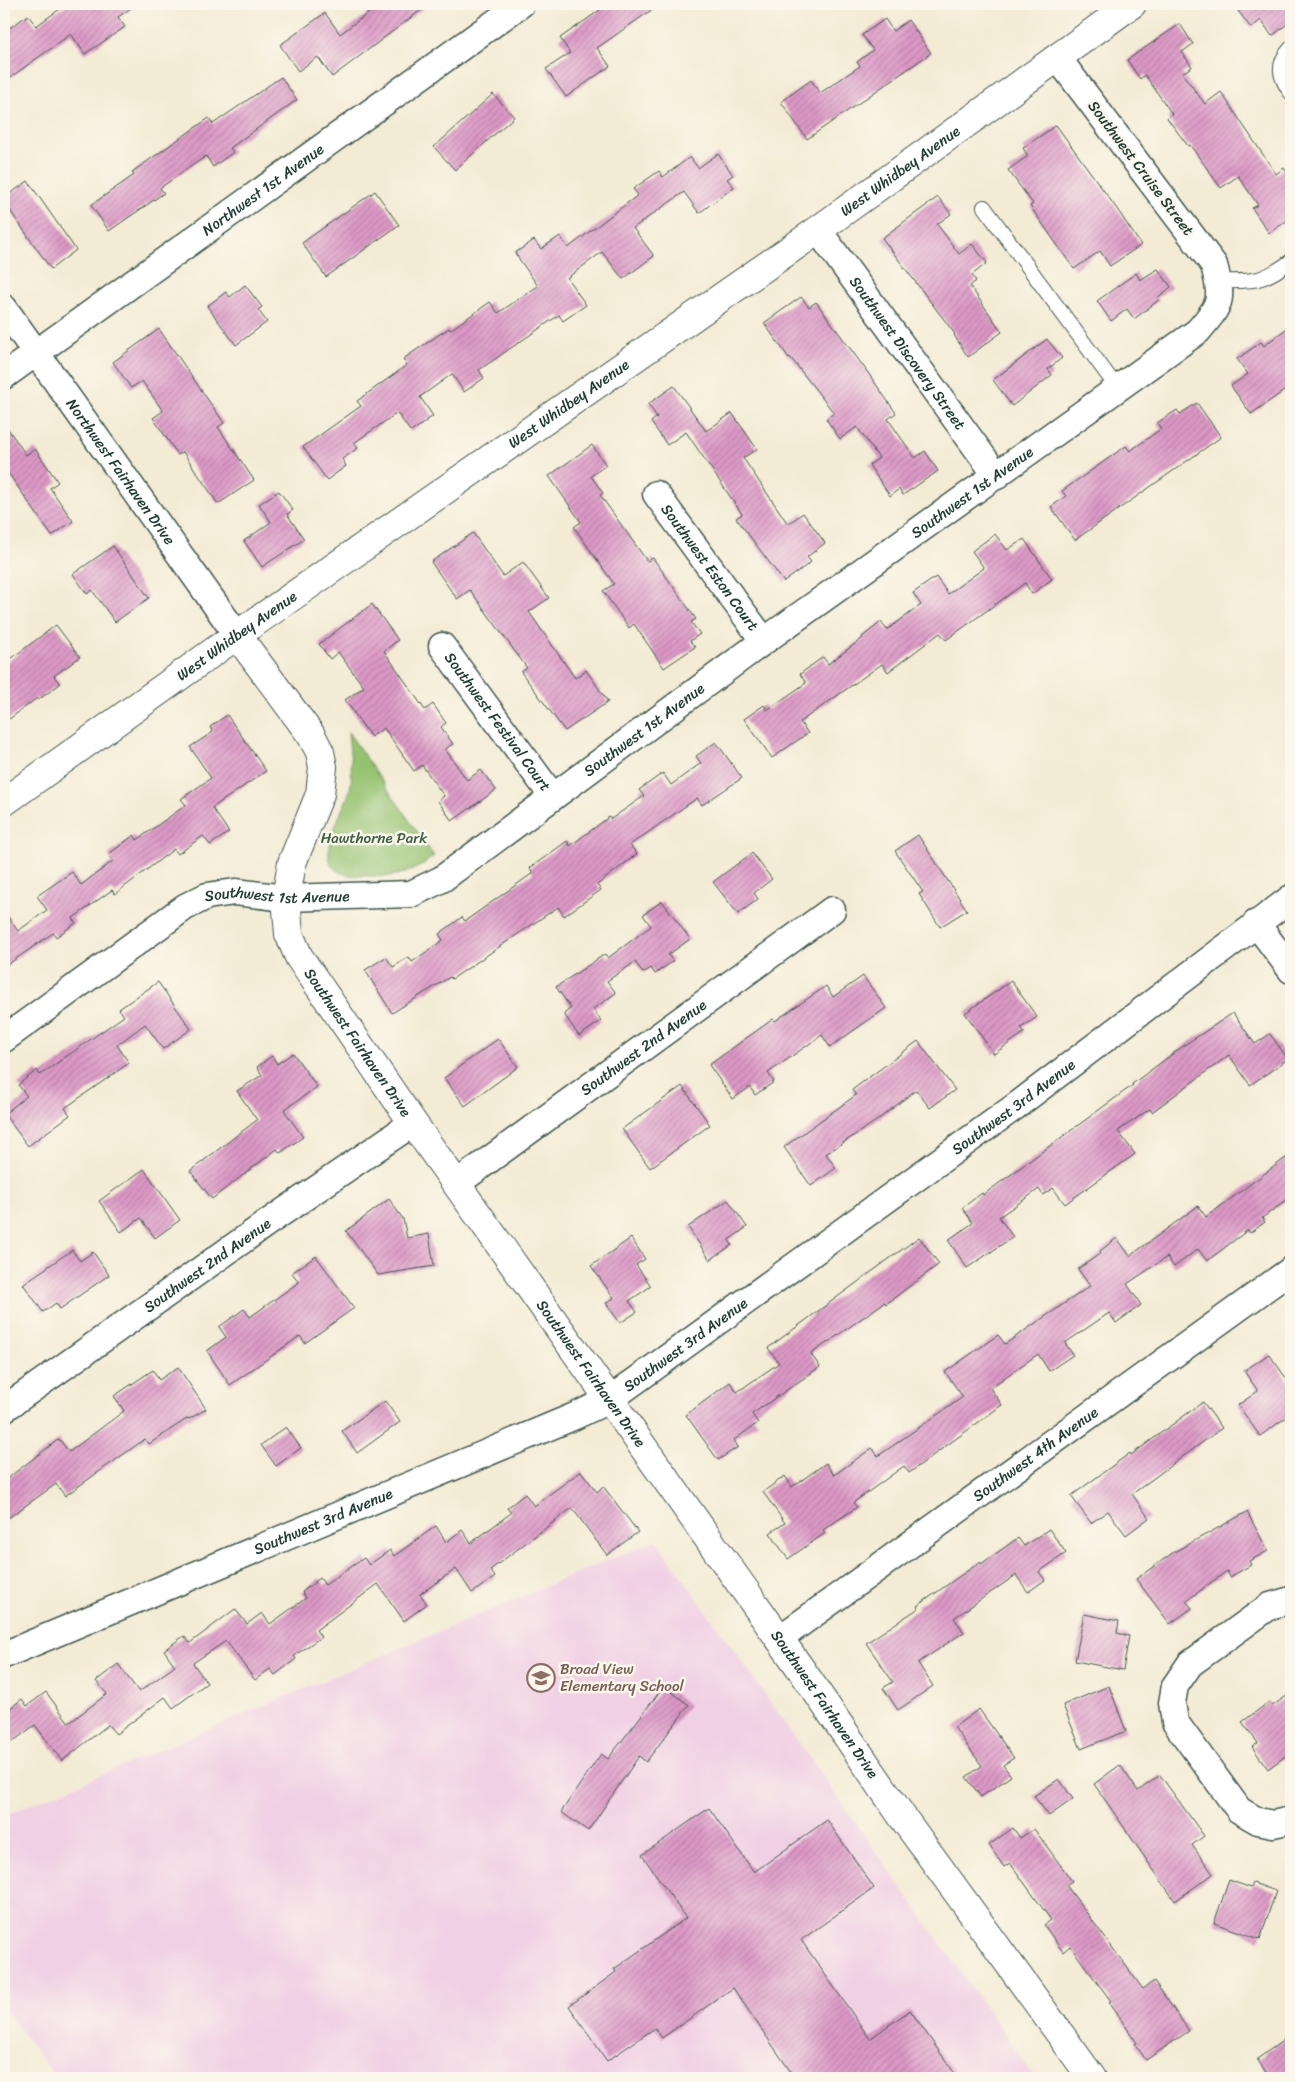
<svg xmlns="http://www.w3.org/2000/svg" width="1295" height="2082" font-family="Sriracha,sans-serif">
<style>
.built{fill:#f0d0e4}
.green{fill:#95c270;stroke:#5a8052}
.building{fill:url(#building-hatch)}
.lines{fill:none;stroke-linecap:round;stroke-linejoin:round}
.service-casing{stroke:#3f574c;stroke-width:16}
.minor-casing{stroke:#3f574c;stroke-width:29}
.tertiary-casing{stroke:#3f574c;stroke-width:30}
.service{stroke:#fff;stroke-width:14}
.minor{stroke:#fff;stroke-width:26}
.tertiary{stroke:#fff;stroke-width:28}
.labels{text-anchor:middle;stroke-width:5;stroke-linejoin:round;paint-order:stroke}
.street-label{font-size:15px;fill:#1f3d34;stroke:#fbf7ec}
.park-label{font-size:15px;fill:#3c5e43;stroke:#fbf7ec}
.education-label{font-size:15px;fill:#785e54;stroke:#fbf7ec;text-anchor:start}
</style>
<defs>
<pattern id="building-hatch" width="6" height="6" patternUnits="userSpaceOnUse" patternTransform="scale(1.25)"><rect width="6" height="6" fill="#dd99c7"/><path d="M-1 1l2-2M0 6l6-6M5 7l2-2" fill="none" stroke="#b37ea2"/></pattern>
</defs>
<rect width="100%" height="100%" fill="#fbf7ec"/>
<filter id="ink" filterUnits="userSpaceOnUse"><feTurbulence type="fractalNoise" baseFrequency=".02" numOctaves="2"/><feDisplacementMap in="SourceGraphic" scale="10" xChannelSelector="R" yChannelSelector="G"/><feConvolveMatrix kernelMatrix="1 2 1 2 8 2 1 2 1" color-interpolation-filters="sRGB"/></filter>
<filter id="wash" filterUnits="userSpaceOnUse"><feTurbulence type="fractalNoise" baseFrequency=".0096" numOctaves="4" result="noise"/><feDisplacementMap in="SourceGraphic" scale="20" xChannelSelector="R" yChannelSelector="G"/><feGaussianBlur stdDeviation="1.12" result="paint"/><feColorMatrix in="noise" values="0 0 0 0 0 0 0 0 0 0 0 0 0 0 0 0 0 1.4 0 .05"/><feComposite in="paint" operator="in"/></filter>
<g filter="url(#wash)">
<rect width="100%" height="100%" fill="#f3ebd4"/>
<path class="built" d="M 656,1540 L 1034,2076 L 1031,2078 L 56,2078 L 4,2008 L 4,1816 Z"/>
<path class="green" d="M 348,732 L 434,856 C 412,874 396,878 367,876 C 359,876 351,876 344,874 C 309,863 345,811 350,789 C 354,771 349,750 348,732 Z"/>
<g id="blocks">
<path class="building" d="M 67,4 L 137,4 L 118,17 L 125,27 L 85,54 L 71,34 L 4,82 L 4,32 L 28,15 L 36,26 Z
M 381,4 L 429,4 L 332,77 L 318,57 L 298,71 L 280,45 L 325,13 L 340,34 Z
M 595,4 L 660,4 L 597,48 L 610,66 L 566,97 L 546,69 L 570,53 L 560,38 L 600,10 Z
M 1233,4 L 1291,4 L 1291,21 L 1272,36 L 1261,20 L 1251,28 Z
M 885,19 L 893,31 L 908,20 L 931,53 L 807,139 L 781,102 L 811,80 L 820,93 L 860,66 L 857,62 L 873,50 L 862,35 Z
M 1180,24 L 1193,44 L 1182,52 L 1192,67 L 1182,73 L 1205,104 L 1221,92 L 1276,174 L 1284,168 L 1291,178 L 1291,218 L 1269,233 L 1252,208 L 1258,205 L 1238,176 L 1221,188 L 1190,145 L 1188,146 L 1167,118 L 1172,114 L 1145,75 L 1140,79 L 1127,60 Z
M 281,77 L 297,100 L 230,148 L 233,152 L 213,167 L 206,156 L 160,188 L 164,193 L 109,231 L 91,205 L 134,175 L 132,172 L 209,118 L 213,124 Z
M 493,94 L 514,117 L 455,170 L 434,147 Z
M 1056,125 L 1117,209 L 1141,245 L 1110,266 L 1100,251 L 1074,269 L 1030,206 L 1033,204 L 1008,170 L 1028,156 L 1023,148 Z
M 718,154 L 733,175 L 727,179 L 734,187 L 699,213 L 684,192 L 633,228 L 654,256 L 623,279 L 602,252 L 567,278 L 586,305 L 563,321 L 559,315 L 479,370 L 484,378 L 464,392 L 452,374 L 420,397 L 433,416 L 411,432 L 397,413 L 354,443 L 358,448 L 342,459 L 346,466 L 327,480 L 303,447 L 361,406 L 357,401 L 407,365 L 403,359 L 449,328 L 450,330 L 490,302 L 498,313 L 538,286 L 515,253 L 534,240 L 541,249 L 560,236 L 568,248 L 638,195 L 633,189 L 659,171 L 663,177 L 690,157 L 698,168 Z
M 28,181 L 76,250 L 51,269 L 4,202 L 4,198 Z
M 375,191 L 399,225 L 326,277 L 302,243 Z
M 938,197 L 951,214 L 937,224 L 959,254 L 972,244 L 987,263 L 972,275 L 976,281 L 970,286 L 1002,332 L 968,357 L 954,335 L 955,334 L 882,238 Z
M 1158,269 L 1171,287 L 1157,298 L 1159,300 L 1134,319 L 1127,309 L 1111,321 L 1097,301 L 1136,273 L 1140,280 Z
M 245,285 L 262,307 L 258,310 L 267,322 L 236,345 L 207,306 L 226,292 L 230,297 Z
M 801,297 L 809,307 L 816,302 L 866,370 L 896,413 L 888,419 L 915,458 L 925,451 L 938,471 L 903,495 L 899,489 L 890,496 L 869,465 L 879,458 L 857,427 L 840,439 L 826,419 L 834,413 L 790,357 L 789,358 L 764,323 Z
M 1291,325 L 1291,386 L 1251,414 L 1231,386 L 1248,374 L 1237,359 L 1261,342 L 1264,346 Z
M 159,329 L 224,423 L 218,427 L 254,480 L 218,504 L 183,452 L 178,455 L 153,418 L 163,411 L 142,381 L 131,388 L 113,362 Z
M 1047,339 L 1062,358 L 1048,369 L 1052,375 L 1012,406 L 993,380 Z
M 674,386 L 706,431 L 732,413 L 757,449 L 743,458 L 788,524 L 803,513 L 825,543 L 807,557 L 811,562 L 784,582 L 736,518 L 742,514 L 686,432 L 667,445 L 651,422 L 657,417 L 648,404 Z
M 1197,403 L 1221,437 L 1075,540 L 1051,507 L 1066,496 L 1062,491 L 1126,446 L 1130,451 L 1161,429 L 1157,423 L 1177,410 L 1180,414 Z
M 4,423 L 26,455 L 35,449 L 58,482 L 50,488 L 73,521 L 52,536 L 4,467 Z
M 592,445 L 606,465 L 591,476 L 603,493 L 600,495 L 647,561 L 653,558 L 696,619 L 691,622 L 700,634 L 690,641 L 695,647 L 664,668 L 634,624 L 629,628 L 603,591 L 614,584 L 574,527 L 581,522 L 549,476 Z
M 279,491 L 293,510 L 287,514 L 304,539 L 262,567 L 244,541 L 271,522 L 259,504 Z
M 473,533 L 503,576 L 523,562 L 549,598 L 529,612 L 575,678 L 586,670 L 608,702 L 565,731 L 521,672 L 527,668 L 470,590 L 457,599 L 431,562 Z
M 995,534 L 1007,550 L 1024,539 L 1052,579 L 1032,594 L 1025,583 L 946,640 L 940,633 L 888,672 L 882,664 L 800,722 L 808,733 L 772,758 L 744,719 L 764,705 L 767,710 L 806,683 L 800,674 L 823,657 L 828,664 L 863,638 L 862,637 L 881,622 L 887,630 L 921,605 L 913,593 L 936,577 L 948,594 L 984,568 L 972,551 Z
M 113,546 L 149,598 L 115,622 L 92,590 L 87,594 L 73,574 Z
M 372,604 L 398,640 L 384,651 L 425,710 L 433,704 L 446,723 L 441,727 L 453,744 L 445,749 L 467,780 L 481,770 L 496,790 L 452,821 L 438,801 L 444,796 L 422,765 L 414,771 L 384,728 L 371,737 L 345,700 L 364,687 L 338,652 L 330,659 L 319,644 Z
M 56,625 L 80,657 L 54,676 L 60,684 L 38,700 L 37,698 L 4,723 L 4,664 Z
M 227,715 L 266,771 L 212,808 L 229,832 L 210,845 L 203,836 L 178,854 L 174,849 L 115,894 L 112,890 L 73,918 L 76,923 L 56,937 L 53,933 L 4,967 L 4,911 L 18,931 L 47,910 L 37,896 L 72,872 L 81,885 L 113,861 L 108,855 L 134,835 L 137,840 L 186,805 L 181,799 L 211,778 L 190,747 L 213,732 L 210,727 Z
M 716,742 L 742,778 L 702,805 L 697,798 L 630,845 L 637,854 L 597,885 L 601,890 L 564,916 L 558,907 L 452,979 L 450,977 L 392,1013 L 365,970 L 386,957 L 393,967 L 409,957 L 412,962 L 443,940 L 439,934 L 462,917 L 465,921 L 533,873 L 530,868 L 567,841 L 570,846 L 609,817 L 611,819 L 644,796 L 639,790 L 663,773 L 671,785 L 701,763 L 696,756 Z
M 918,835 L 967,910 L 940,927 L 919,894 L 923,892 L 895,851 Z
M 752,853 L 772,879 L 754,893 L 758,899 L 738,914 L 713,882 Z
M 662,901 L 690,939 L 668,955 L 673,961 L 655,974 L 651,968 L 643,973 L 635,962 L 607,981 L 616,993 L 593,1009 L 601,1021 L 579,1036 L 564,1014 L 571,1008 L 556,987 L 605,954 L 608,958 L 651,926 L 643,915 Z
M 863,976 L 886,1008 L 830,1047 L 822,1035 L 768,1073 L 774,1082 L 755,1095 L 750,1087 L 733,1099 L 709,1065 L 773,1019 L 775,1021 L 826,986 L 833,997 Z
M 1011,981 L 1037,1017 L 1021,1028 L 1025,1032 L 994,1054 L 965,1013 Z
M 158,982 L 191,1029 L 163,1049 L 145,1024 L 117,1045 L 129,1063 L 65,1108 L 70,1115 L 28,1146 L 4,1114 L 27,1096 L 18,1085 L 37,1070 L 40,1075 L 124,1016 L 119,1009 Z
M 1233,1013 L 1255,1044 L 1270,1034 L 1288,1059 L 1250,1085 L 1229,1055 L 1152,1112 L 1150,1109 L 1118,1131 L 1135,1154 L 1065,1204 L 1053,1188 L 1043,1195 L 1039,1189 L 999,1217 L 1013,1237 L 967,1268 L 948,1240 L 973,1223 L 962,1208 L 982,1193 L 983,1195 L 1133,1085 L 1132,1084 L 1186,1044 Z
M 498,1039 L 518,1067 L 465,1106 L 444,1078 Z
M 918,1041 L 955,1090 L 930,1108 L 916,1090 L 876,1121 L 826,1154 L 836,1168 L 811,1186 L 784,1147 L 856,1095 L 852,1090 Z
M 293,1053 L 317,1087 L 284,1110 L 303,1137 L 280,1153 L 277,1149 L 212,1199 L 190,1171 L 257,1120 L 237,1091 L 262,1075 L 257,1067 L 272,1056 L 277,1064 Z
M 682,1086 L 710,1125 L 650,1168 L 622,1129 Z
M 1291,1154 L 1291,1197 L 1262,1218 L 1265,1222 L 1250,1233 L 1248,1230 L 1207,1261 L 1198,1249 L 1174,1267 L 1167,1257 L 1127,1284 L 1141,1305 L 1116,1323 L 1109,1313 L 1065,1343 L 1073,1355 L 1049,1371 L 1038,1354 L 990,1388 L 1002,1405 L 909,1473 L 904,1466 L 853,1503 L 857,1507 L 823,1530 L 825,1533 L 788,1559 L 770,1533 L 785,1523 L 763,1492 L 785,1476 L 792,1487 L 826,1463 L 834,1475 L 872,1448 L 878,1456 L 963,1397 L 945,1372 L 998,1335 L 1005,1344 L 1090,1286 L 1078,1269 L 1101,1253 L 1100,1251 L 1117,1238 L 1130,1256 L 1198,1206 L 1206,1217 Z
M 144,1169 L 180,1220 L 155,1238 L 141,1218 L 121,1232 L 99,1201 Z
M 389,1199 L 403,1219 L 407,1238 L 429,1234 L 434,1266 L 378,1275 L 346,1231 Z
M 728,1200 L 747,1227 L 729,1240 L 732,1245 L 710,1260 L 688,1227 Z
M 919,1237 L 939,1264 L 886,1304 L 885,1302 L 811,1354 L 820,1367 L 752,1414 L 758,1423 L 734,1440 L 738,1447 L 718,1460 L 686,1415 L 730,1382 L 737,1392 L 779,1363 L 768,1348 Z
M 631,1238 L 645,1259 L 636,1265 L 651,1286 L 629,1301 L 637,1312 L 620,1323 L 606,1303 L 614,1298 L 591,1266 Z
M 72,1250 L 80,1261 L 93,1252 L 109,1275 L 60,1309 L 56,1303 L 43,1312 L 23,1284 Z
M 316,1256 L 354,1308 L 305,1343 L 300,1336 L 230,1385 L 207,1351 L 226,1337 L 219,1327 L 244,1309 L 250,1317 L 299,1282 L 292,1273 Z
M 1269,1354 L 1291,1385 L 1291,1414 L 1260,1436 L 1238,1405 L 1258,1391 L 1244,1371 Z
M 178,1367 L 206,1409 L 189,1419 L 188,1418 L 149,1444 L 145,1439 L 65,1496 L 56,1484 L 4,1521 L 4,1481 L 59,1439 L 69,1452 L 124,1411 L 114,1396 L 153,1370 L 159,1380 Z
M 385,1401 L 400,1422 L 357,1453 L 342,1431 Z
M 1203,1402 L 1222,1428 L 1132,1494 L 1149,1518 L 1126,1535 L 1108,1511 L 1091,1523 L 1071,1496 L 1130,1453 L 1131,1455 Z
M 286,1427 L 301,1448 L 276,1466 L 261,1445 Z
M 581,1471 L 597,1492 L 603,1486 L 638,1532 L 607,1555 L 572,1508 L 490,1570 L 495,1577 L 472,1593 L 456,1569 L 420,1594 L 427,1604 L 404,1621 L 378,1584 L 316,1630 L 321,1637 L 294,1656 L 296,1659 L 275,1675 L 270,1669 L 255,1680 L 226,1641 L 193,1663 L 207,1683 L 173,1708 L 165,1697 L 116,1734 L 108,1725 L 62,1761 L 35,1725 L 4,1748 L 4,1713 L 22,1699 L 27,1706 L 46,1692 L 69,1723 L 107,1694 L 96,1681 L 118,1664 L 139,1692 L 175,1666 L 164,1650 L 184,1636 L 190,1643 L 235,1609 L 247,1624 L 262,1613 L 270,1624 L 306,1598 L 302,1592 L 320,1578 L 325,1585 L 364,1558 L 369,1565 L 390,1550 L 394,1556 L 436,1526 L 446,1542 L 462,1530 L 471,1543 L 511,1513 L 507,1508 L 525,1494 L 534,1506 Z
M 1247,1512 L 1268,1551 L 1249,1561 L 1251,1565 L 1230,1577 L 1227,1571 L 1186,1601 L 1192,1608 L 1170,1624 L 1136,1579 L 1174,1552 Z
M 1049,1529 L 1066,1553 L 1039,1572 L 1045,1580 L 1028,1592 L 1016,1575 L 954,1618 L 964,1632 L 918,1663 L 933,1686 L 898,1710 L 883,1688 L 893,1682 L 866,1643 L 919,1608 L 917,1606 L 980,1562 L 981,1564 L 1018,1538 L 1024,1546 Z
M 1084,1614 L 1119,1621 L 1117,1633 L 1129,1636 L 1123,1670 L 1075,1661 Z
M 664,1686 L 689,1705 L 646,1762 L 639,1756 L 588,1831 L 561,1812 L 601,1754 L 608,1759 Z
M 1109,1686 L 1126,1731 L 1081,1749 L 1063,1705 Z
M 1291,1693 L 1291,1752 L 1268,1769 L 1252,1747 L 1258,1743 L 1242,1722 L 1269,1702 L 1272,1706 Z
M 979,1709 L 1014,1758 L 1003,1765 L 1011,1776 L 981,1797 L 966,1777 L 982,1766 L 954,1727 Z
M 1120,1765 L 1138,1791 L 1160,1775 L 1204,1836 L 1192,1845 L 1213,1874 L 1175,1901 L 1094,1784 Z
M 1059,1779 L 1073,1799 L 1049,1816 L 1034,1796 Z
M 709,1808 L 754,1872 L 827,1820 L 874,1888 L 801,1940 L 870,2039 L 910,2010 L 958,2078 L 795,2078 L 733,1988 L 662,2038 L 655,2028 L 607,2061 L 569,2006 L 616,1972 L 614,1969 L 686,1918 L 642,1855 Z
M 1013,1828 L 1020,1838 L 1034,1829 L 1072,1881 L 1066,1885 L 1143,1989 L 1154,1981 L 1189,2031 L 1146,2060 L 1135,2044 L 1137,2043 L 1109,2002 L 1111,2001 L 1070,1946 L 1063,1952 L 1044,1925 L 1051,1920 L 1010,1863 L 1004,1867 L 989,1845 Z
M 1229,1880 L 1251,1888 L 1253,1883 L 1276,1891 L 1260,1939 L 1214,1923 Z
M 1291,2035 L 1291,2078 L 1270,2078 L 1257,2059 Z"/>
</g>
</g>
<g filter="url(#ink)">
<use href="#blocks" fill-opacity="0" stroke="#3f574c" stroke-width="1"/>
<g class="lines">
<defs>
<path id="service" d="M 1291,48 C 1276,64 1279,77 1291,93
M 984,207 L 1118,389
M 1218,281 C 1253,282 1263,282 1291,261"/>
<g id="minor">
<path id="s1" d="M 818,230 L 997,476"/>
<path id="s2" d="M 4,308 L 237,635"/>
<path id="s3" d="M 4,376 L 521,4"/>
<path id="s4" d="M 656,494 L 764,641"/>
<path id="s5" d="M 442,646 L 553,797"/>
<path d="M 1256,923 L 1291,970"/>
<path id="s6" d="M 4,1039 L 185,907 L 207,896 L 235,892 L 286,898 L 411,894 L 442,879 L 764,641 L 1198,331 C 1222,303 1223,300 1214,265 L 1057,57"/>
<path id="s7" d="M 456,1184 L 832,910"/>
<path id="s8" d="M 4,1409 L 267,1223 L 413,1123"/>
<path d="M 1291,1600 L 1270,1606 L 1190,1664 L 1175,1686 L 1172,1703 L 1175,1722 L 1239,1810 L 1258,1821 L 1273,1824 L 1291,1820"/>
<path id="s9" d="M 779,1639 L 1291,1270"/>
<path id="s10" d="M 4,1655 L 575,1416 L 609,1400 L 1016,1106 L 1291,898"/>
</g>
<g id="tertiary">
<path id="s11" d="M 237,635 L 311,735 L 320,752 L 323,767 L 320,794 L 292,863 L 286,898 L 289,934 L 299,957 L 413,1123 L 803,1672 L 901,1815 L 1092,2078"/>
<path id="s12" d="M 4,802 L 237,635 L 818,230 L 1132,4"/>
</g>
</defs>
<use href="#service" class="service-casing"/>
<use href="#minor" class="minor-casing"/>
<use href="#tertiary" class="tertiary-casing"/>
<use href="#service" class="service"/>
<use href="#minor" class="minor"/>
<use href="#tertiary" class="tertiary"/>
</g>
</g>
<defs>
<symbol id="school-ring" viewBox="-11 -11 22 22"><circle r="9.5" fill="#fbf7ec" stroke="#8d6e63" stroke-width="1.5"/><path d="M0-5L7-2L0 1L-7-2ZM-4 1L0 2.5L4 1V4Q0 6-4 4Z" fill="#8d6e63"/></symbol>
</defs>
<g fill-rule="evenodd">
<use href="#school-ring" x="525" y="1662" width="32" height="32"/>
</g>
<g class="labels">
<g class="street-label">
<text transform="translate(1141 168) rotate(53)" y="5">Southwest Cruise Street</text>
<text dy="5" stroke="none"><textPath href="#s12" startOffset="1096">West Whidbey Avenue</textPath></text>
<text dy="5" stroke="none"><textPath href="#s3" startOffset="319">Northwest 1st Avenue</textPath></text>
<text dy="5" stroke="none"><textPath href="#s1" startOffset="152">Southwest Discovery Street</textPath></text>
<text dy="5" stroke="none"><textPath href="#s12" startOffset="691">West Whidbey Avenue</textPath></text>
<text dy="5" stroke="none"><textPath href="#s2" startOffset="201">Northwest Fairhaven Drive</textPath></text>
<text dy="5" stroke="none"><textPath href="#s6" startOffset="1144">Southwest 1st Avenue</textPath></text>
<text dy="5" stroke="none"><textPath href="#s4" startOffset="91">Southwest Eston Court</textPath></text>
<text dy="5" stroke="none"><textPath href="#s12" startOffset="286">West Whidbey Avenue</textPath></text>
<text dy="5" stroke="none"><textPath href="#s5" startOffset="94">Southwest Festival Court</textPath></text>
<text dy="5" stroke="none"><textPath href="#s6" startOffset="739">Southwest 1st Avenue</textPath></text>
<text dy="5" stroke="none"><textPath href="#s6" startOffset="319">Southwest 1st Avenue</textPath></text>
<text dy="5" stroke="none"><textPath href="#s11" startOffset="461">Southwest Fairhaven Drive</textPath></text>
<text dy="5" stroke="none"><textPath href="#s7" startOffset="232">Southwest 2nd Avenue</textPath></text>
<text dy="5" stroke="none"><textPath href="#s10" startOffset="1156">Southwest 3rd Avenue</textPath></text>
<text dy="5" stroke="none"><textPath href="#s8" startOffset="249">Southwest 2nd Avenue</textPath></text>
<text dy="5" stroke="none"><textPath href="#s10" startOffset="751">Southwest 3rd Avenue</textPath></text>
<text dy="5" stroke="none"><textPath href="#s11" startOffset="866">Southwest Fairhaven Drive</textPath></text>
<text dy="5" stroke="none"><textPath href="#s9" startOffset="316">Southwest 4th Avenue</textPath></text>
<text dy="5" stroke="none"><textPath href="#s10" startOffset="346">Southwest 3rd Avenue</textPath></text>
<text dy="5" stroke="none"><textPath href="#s11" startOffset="1271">Southwest Fairhaven Drive</textPath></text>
</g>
<g class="park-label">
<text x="374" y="843">Hawthorne Park</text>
</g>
<g class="education-label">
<text x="560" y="1674">Broad View<tspan x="560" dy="17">Elementary School</tspan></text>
</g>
</g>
<rect width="1295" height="2082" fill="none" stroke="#fbf7ec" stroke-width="20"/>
</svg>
